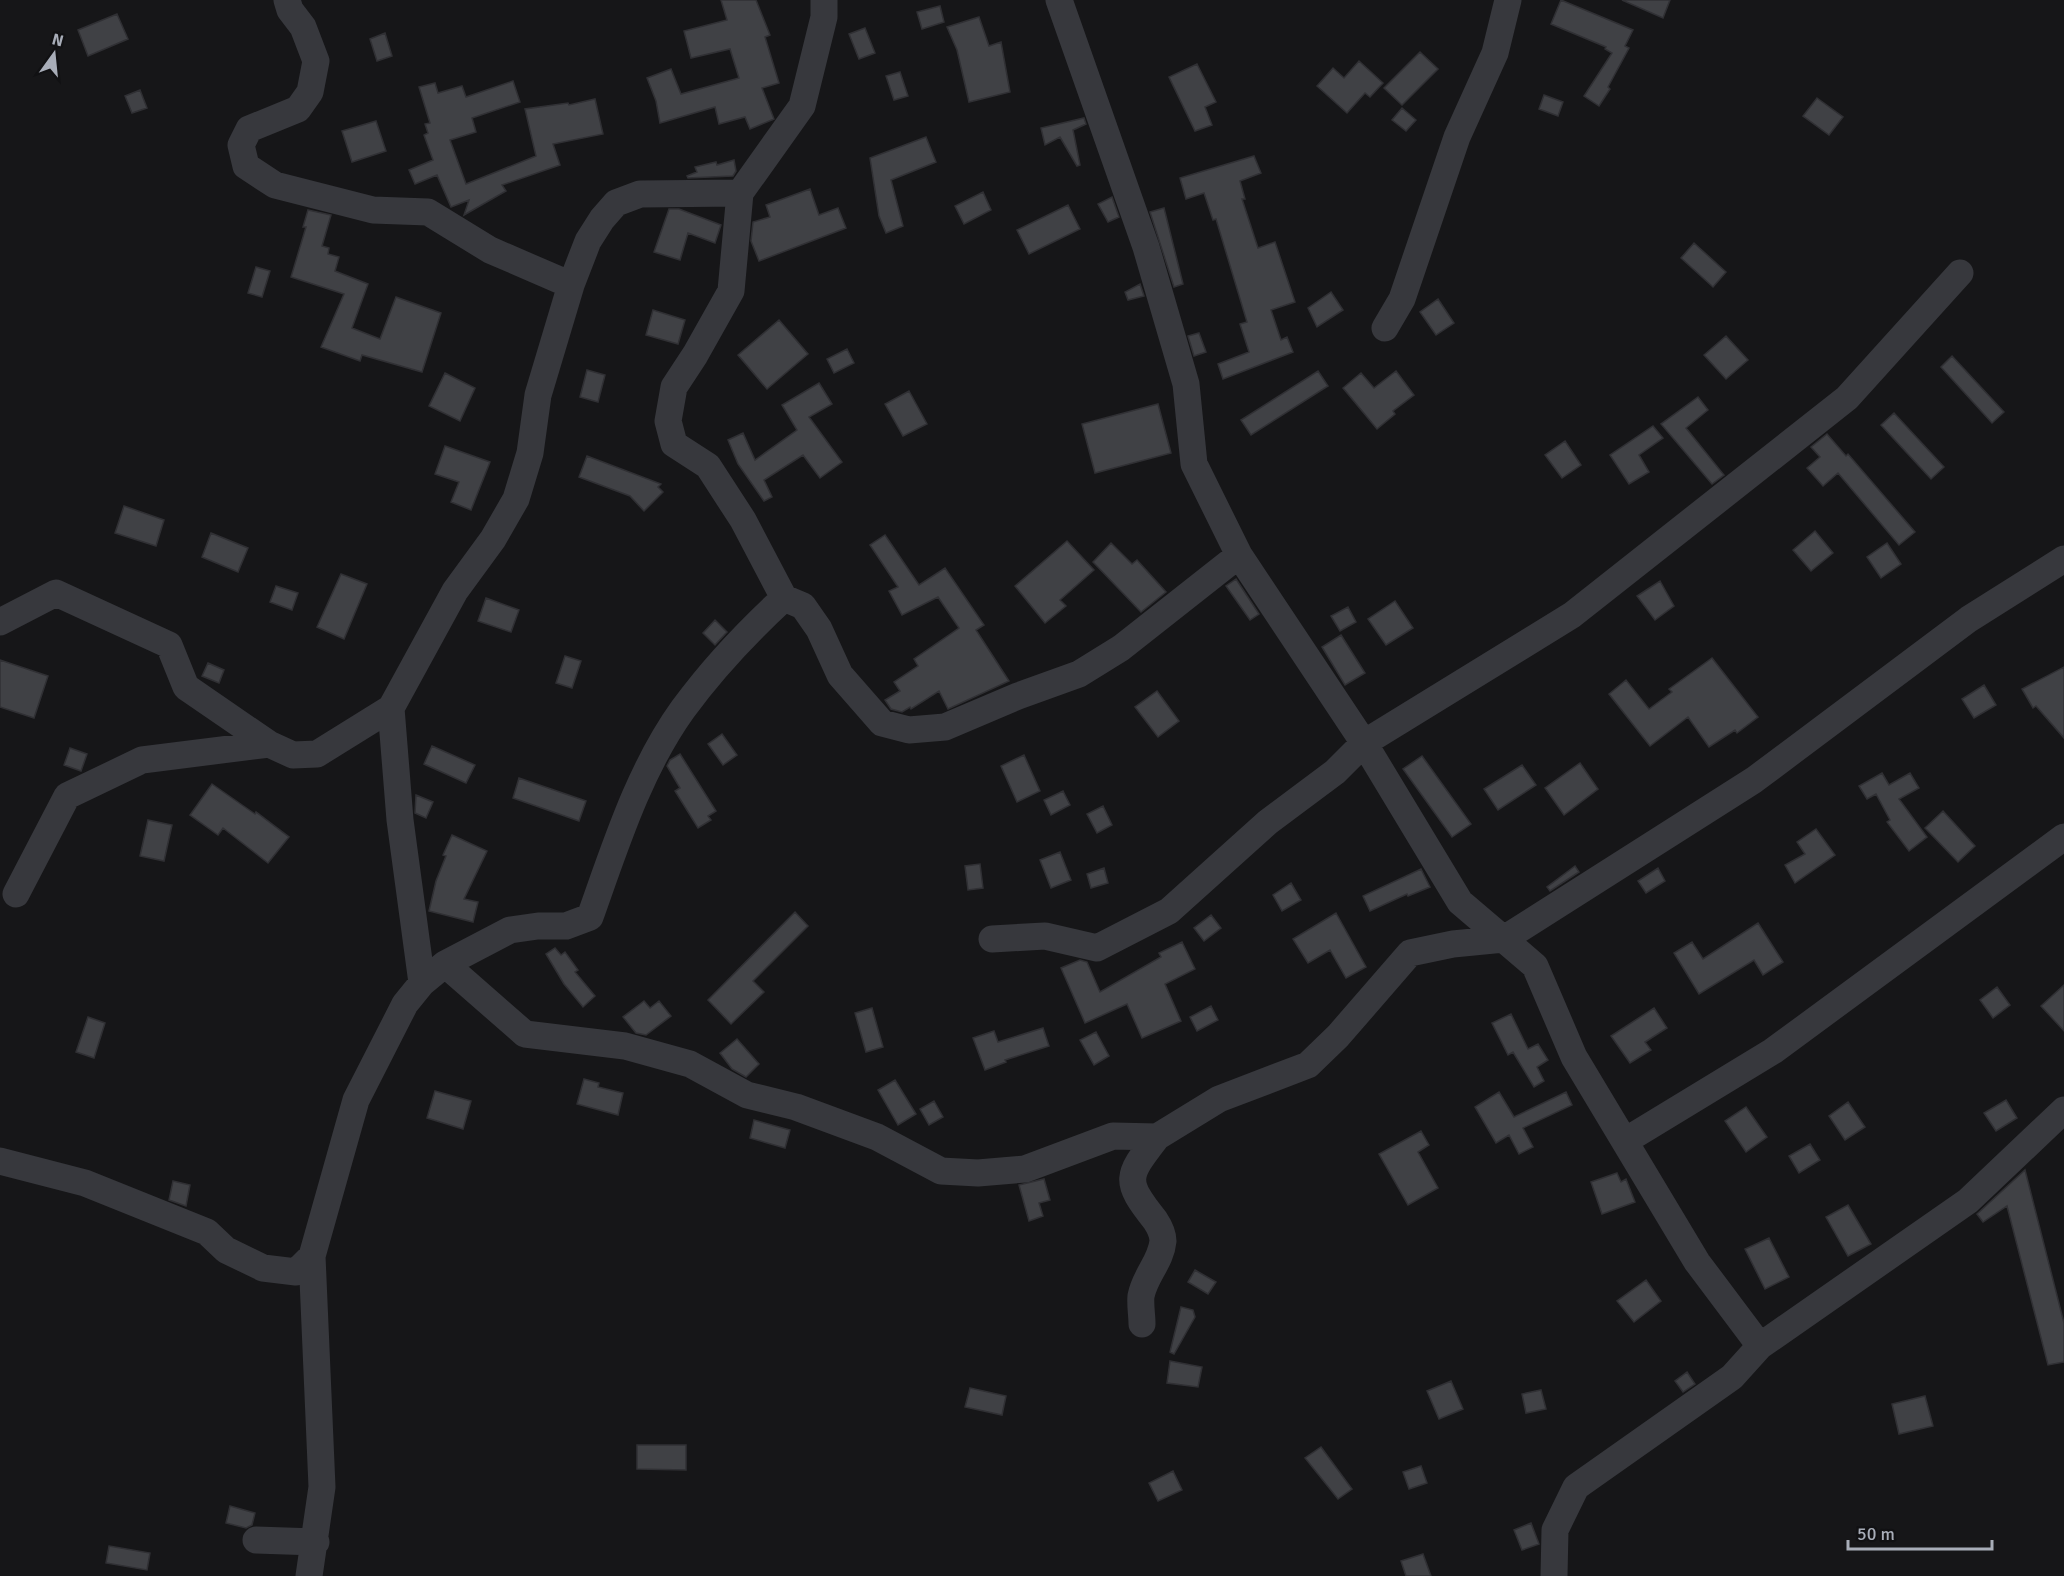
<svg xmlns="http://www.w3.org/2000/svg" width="2064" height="1576" font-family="Signika,sans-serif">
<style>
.building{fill:#404145;stroke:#303034;stroke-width:1.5}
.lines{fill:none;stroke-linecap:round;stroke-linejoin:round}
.minor{stroke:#37383d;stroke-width:27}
</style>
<rect width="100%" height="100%" fill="#161618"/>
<path class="building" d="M 721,0 L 756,0 L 770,35 L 765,37 L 779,83 L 762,88 L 774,119 L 750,129 L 745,117 L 719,124 L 715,107 L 660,123 L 656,101 L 647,78 L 671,69 L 681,94 L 739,78 L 730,49 L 691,58 L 684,31 L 727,20 Z
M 1561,0 L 1633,30 L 1625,46 L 1629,48 L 1608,87 L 1610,89 L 1599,106 L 1584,96 L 1612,53 L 1605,49 L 1606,47 L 1551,24 Z
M 1622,0 L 1670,0 L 1663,18 Z
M 940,6 L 944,22 L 922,29 L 917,12 Z
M 117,14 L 128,39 L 88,56 L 78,30 Z
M 979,17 L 989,46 L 1001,42 L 1010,92 L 969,102 L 957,50 L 947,27 Z
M 865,28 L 875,53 L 859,59 L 849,34 Z
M 385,33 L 392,56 L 377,61 L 370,39 Z
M 1420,52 L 1438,69 L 1402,105 L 1384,88 Z
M 1359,61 L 1383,83 L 1370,97 L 1365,93 L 1347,113 L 1317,86 L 1333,68 L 1344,78 Z
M 1197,64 L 1216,102 L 1205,107 L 1212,125 L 1195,131 L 1169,77 Z
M 900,72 L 908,96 L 894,100 L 886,76 Z
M 513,81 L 520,102 L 472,118 L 476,132 L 450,140 L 466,184 L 536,156 L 525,109 L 568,103 L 569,105 L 595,99 L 603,134 L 553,144 L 560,165 L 502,185 L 506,191 L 464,215 L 469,200 L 451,207 L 437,175 L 415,184 L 409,170 L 433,160 L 424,135 L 428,133 L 425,124 L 430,123 L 419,87 L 435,83 L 438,93 L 462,86 L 466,97 Z
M 140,90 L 147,108 L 132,113 L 125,96 Z
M 1544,95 L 1563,102 L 1558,116 L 1539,109 Z
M 1817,98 L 1843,117 L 1829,135 L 1803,116 Z
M 1402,108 L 1416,120 L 1406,131 L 1392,120 Z
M 1084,118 L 1086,124 L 1073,130 L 1080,165 L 1077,166 L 1060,137 L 1045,145 L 1041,128 Z
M 376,121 L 386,151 L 352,162 L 342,131 Z
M 926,137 L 936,162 L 891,180 L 903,226 L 886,233 L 879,216 L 870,158 Z
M 1254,156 L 1261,173 L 1240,181 L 1245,199 L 1242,199 L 1258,248 L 1275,242 L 1295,302 L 1271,310 L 1281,340 L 1287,337 L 1293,352 L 1223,379 L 1218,364 L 1249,352 L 1240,324 L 1247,322 L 1216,219 L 1213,220 L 1204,193 L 1186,199 L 1180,178 Z
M 734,160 L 736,171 L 733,176 L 688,178 L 687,176 L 697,172 L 695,167 L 716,162 L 717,165 Z
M 810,189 L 819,215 L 838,208 L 846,228 L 759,261 L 751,241 L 753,222 L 770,217 L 766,205 Z
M 983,192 L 991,210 L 964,224 L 955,206 Z
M 1112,197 L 1119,217 L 1108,222 L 1098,204 Z
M 1068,205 L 1080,229 L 1029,254 L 1017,230 Z
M 1164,208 L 1183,284 L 1174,287 L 1150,212 Z
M 669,209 L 679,209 L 721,225 L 715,243 L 688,233 L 680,260 L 654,252 Z
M 308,210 L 331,215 L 322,246 L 329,248 L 328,254 L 339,257 L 335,271 L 368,284 L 352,328 L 380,339 L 396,297 L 441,313 L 422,372 L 362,355 L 360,361 L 321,347 L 344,294 L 291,277 L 306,227 L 303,227 Z
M 1694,243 L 1726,272 L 1713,287 L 1681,258 Z
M 256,267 L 270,271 L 262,297 L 248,293 Z
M 1140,284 L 1144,296 L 1128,300 L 1125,292 Z
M 1331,292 L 1343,310 L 1317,327 L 1308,308 Z
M 1438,299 L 1454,323 L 1436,335 L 1420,312 Z
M 653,310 L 685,320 L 678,344 L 646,335 Z
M 779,320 L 808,354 L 767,389 L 738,355 Z
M 1199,333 L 1206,352 L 1194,356 L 1188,336 Z
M 1726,336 L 1748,360 L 1726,379 L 1704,355 Z
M 847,349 L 854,363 L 834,373 L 827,359 Z
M 1952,356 L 2004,412 L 1992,423 L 1941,367 Z
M 587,370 L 605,375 L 598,402 L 580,397 Z
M 1318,371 L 1328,386 L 1251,435 L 1241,420 Z
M 1396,371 L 1414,395 L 1393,411 L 1395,414 L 1377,429 L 1343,388 L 1361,373 L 1374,388 Z
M 445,373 L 475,388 L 460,421 L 429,406 Z
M 819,383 L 832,404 L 809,417 L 842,462 L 820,478 L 803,455 L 764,480 L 772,497 L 764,501 L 738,464 L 728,440 L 743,433 L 755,460 L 797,430 L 782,405 Z
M 909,391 L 927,424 L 903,436 L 885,404 Z
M 1698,397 L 1708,410 L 1686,428 L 1724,475 L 1712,484 L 1661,424 Z
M 1158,404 L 1171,453 L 1095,473 L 1082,424 Z
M 1894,413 L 1944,467 L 1931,479 L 1881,425 Z
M 1653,426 L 1663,438 L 1639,455 L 1649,472 L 1629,484 L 1610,455 Z
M 1827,434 L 1846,456 L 1848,454 L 1915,532 L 1899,545 L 1838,473 L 1823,486 L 1807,468 L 1820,457 L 1811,447 Z
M 1565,441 L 1581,465 L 1562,478 L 1545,455 Z
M 445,446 L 490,462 L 471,510 L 451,502 L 459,482 L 435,474 Z
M 587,456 L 661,484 L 658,487 L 663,492 L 644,511 L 630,496 L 579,477 Z
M 124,506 L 164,520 L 156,546 L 115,533 Z
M 1815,531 L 1833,553 L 1811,571 L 1793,550 Z
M 211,533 L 248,548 L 238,572 L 202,557 Z
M 885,535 L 919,585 L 945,568 L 984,625 L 976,630 L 1009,681 L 948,709 L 939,691 L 911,709 L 910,707 L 902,712 L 891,709 L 885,700 L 900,691 L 894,682 L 918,666 L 914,659 L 959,628 L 938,597 L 902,615 L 889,591 L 898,587 L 870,545 Z
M 1067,541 L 1094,570 L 1060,600 L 1066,606 L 1045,623 L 1015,586 Z
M 1111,543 L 1132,564 L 1137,560 L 1166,592 L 1141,612 L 1093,562 Z
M 1887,543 L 1901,564 L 1881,578 L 1867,557 Z
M 341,574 L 367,584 L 344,639 L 317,627 Z
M 1236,579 L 1259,614 L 1250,620 L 1226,586 Z
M 1660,581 L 1674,606 L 1655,620 L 1637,596 Z
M 276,586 L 298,593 L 292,610 L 270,602 Z
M 486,598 L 519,610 L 511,632 L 478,621 Z
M 1395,601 L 1413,628 L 1386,645 L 1368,619 Z
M 1348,607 L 1356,622 L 1340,631 L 1331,616 Z
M 715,620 L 727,632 L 715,645 L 703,633 Z
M 1341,635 L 1365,673 L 1345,685 L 1322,647 Z
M 565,656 L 581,661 L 572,688 L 556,683 Z
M 1712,658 L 1758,717 L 1737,733 L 1735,730 L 1709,747 L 1688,717 L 1650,746 L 1609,694 L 1626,680 L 1649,709 L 1672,692 L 1669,689 Z
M 0,660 L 48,676 L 34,718 L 0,707 Z
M 208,663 L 224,670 L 219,683 L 202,676 Z
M 2064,667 L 2064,738 L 2036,706 L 2033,708 L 2022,689 Z
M 1984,685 L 1996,705 L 1974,718 L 1962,699 Z
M 1157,691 L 1179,721 L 1158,737 L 1135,707 Z
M 722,734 L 737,755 L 723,765 L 708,744 Z
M 432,746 L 475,765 L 466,783 L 424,764 Z
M 70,748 L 87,754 L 81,771 L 64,765 Z
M 680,754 L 716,811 L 708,816 L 711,820 L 698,828 L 675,791 L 680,788 L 667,766 L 670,760 Z
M 1024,755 L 1040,791 L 1017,802 L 1001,766 Z
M 1422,756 L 1471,824 L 1452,837 L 1403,769 Z
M 1580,763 L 1598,789 L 1564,815 L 1545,788 Z
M 1522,765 L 1536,785 L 1498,810 L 1484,789 Z
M 1882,773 L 1889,785 L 1910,773 L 1919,788 L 1899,799 L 1927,837 L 1909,851 L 1887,822 L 1890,820 L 1876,794 L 1867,799 L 1859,786 Z
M 519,778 L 586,801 L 579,821 L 513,798 Z
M 212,784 L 255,814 L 256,812 L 289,837 L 268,863 L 223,828 L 218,835 L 190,815 Z
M 1063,791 L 1070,805 L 1051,815 L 1044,800 Z
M 416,795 L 433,802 L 426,818 L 415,813 Z
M 1103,806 L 1112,825 L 1097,833 L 1087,814 Z
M 1943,811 L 1975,846 L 1958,862 L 1925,828 Z
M 148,820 L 172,825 L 164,861 L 140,856 Z
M 1816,829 L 1835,855 L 1795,883 L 1785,865 L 1805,854 L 1797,842 Z
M 452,835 L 487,851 L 464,899 L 478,902 L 473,922 L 429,911 L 436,881 L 446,856 L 443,855 Z
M 1060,852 L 1071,880 L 1051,888 L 1040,860 Z
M 980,864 L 983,888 L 968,890 L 965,866 Z
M 1575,866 L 1579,872 L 1550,891 L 1547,887 Z
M 1104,868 L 1108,883 L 1091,888 L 1087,874 Z
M 1658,868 L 1665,881 L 1646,893 L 1638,881 Z
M 1421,869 L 1430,887 L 1408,896 L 1407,894 L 1370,911 L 1363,896 Z
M 1291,883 L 1301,900 L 1282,911 L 1273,895 Z
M 795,912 L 808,926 L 753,981 L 764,992 L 731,1024 L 708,1000 Z
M 1336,913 L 1366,967 L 1346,978 L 1330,950 L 1308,963 L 1293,939 Z
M 1211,915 L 1221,928 L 1204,941 L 1194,928 Z
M 1758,923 L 1783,962 L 1763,975 L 1754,960 L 1699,994 L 1674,953 L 1692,942 L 1703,959 Z
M 1182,942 L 1195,969 L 1165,984 L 1181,1021 L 1142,1038 L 1127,1004 L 1085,1023 L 1061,968 L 1080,960 L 1087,962 L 1100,992 L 1161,957 L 1159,953 Z
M 555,948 L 561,955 L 565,952 L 578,970 L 575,972 L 595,996 L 583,1007 L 564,984 L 546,954 Z
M 2064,985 L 2064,1031 L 2041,1006 Z
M 1997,987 L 2010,1005 L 1993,1018 L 1980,1000 Z
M 644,1001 L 650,1008 L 659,1001 L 671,1016 L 646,1035 L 636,1033 L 623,1017 Z
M 1211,1006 L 1218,1020 L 1197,1031 L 1190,1017 Z
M 872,1008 L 883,1047 L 866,1052 L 855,1013 Z
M 1654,1008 L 1667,1028 L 1645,1042 L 1651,1050 L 1630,1063 L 1611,1036 Z
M 1511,1014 L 1528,1049 L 1538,1044 L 1548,1060 L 1537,1067 L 1544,1081 L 1534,1087 L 1513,1052 L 1508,1055 L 1492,1023 Z
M 88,1017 L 105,1023 L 94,1058 L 76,1052 Z
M 1043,1028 L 1049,1046 L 1005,1060 L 1006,1062 L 985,1070 L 973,1038 L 994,1031 L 998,1042 Z
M 1096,1032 L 1109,1056 L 1094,1065 L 1080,1040 Z
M 737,1039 L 759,1064 L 746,1077 L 732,1069 L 720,1053 Z
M 584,1079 L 599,1083 L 598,1087 L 623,1093 L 618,1115 L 577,1104 Z
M 895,1080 L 916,1114 L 898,1125 L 878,1090 Z
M 435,1091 L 471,1101 L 463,1129 L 427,1118 Z
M 1499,1092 L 1514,1117 L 1566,1092 L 1572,1105 L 1523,1128 L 1533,1147 L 1519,1154 L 1509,1135 L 1496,1143 L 1475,1107 Z
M 2006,1100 L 2017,1118 L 1996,1131 L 1984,1113 Z
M 934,1101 L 943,1117 L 929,1125 L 920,1109 Z
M 1848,1102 L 1865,1127 L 1845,1140 L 1829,1116 Z
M 1746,1107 L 1767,1137 L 1746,1152 L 1725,1121 Z
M 754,1120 L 790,1130 L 785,1148 L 750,1138 Z
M 1421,1131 L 1429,1145 L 1418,1152 L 1438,1188 L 1408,1205 L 1379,1154 Z
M 1810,1144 L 1820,1160 L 1799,1173 L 1789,1156 Z
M 2025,1170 L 2064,1323 L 2064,1362 L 2048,1365 L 2007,1206 L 1983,1222 L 1977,1214 Z
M 1617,1173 L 1621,1182 L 1626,1179 L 1635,1202 L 1602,1214 L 1591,1182 Z
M 1044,1179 L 1050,1200 L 1039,1203 L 1043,1216 L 1029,1221 L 1019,1185 Z
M 173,1181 L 190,1185 L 186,1206 L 169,1200 Z
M 1848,1205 L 1871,1244 L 1848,1256 L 1826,1217 Z
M 1769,1238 L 1789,1277 L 1765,1289 L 1745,1249 Z
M 1195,1270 L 1216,1282 L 1208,1294 L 1188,1282 Z
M 1646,1280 L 1661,1301 L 1634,1322 L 1617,1301 Z
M 1181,1307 L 1193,1310 L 1195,1317 L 1174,1354 L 1170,1352 Z
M 1170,1361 L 1202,1367 L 1198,1387 L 1167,1383 Z
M 1687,1372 L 1695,1384 L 1683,1392 L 1675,1381 Z
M 1451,1381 L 1463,1409 L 1439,1419 L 1427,1391 Z
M 970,1388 L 1006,1396 L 1002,1415 L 965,1407 Z
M 1541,1390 L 1546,1409 L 1526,1413 L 1522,1394 Z
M 1925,1396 L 1933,1426 L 1899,1434 L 1892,1404 Z
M 637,1445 L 686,1445 L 686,1470 L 637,1469 Z
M 1321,1447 L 1352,1489 L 1338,1499 L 1305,1458 Z
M 1421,1466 L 1427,1483 L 1409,1489 L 1403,1472 Z
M 1173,1471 L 1182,1490 L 1158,1501 L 1149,1483 Z
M 230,1506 L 255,1513 L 252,1525 L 246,1528 L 226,1523 Z
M 1531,1523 L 1539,1544 L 1522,1550 L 1514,1530 Z
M 109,1546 L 150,1553 L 147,1570 L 106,1563 Z
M 1423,1554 L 1431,1576 L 1406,1576 L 1401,1561 Z"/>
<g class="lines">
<path class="minor" d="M 287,0 L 290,10 L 303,27 L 316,61 L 310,92 L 298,109 L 249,129 L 241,145 L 246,166 L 275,185 L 373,210 L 428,212 L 490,250 L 571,285
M 1059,0 L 1146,247 L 1186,384 L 1194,464 L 1239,555 L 1364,743 L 1460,902 L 1535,966 L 1574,1057 L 1697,1262 L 1760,1346
M 1385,328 L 1402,299 L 1457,137 L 1495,53 L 1508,0
M 784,598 L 803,606 L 819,629 L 840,675 L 882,723 L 909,730 L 945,727 L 1018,696 L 1079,674 L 1121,648 L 1239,555
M 0,622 L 56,593 L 169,645 L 186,687 L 269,744 L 293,755 L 317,754 L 391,708
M 16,894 L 67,796 L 142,760 L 269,744
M 992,939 L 1045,936 L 1097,948 L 1169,911 L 1268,822 L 1335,772 L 1364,743 L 1572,615 L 1847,398 L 1960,273
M 445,964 L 525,1034 L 625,1046 L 690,1064 L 747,1095 L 796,1107 L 877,1137 L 941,1171 L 978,1173 L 1025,1169 L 1113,1136 L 1157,1137 L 1219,1099 L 1308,1065 L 1338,1036 L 1410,953 L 1453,944 L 1504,939 L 1754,780 L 1969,619 L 2064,559
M 422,983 L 400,820 L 391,708 L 455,591 L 493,539 L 516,499 L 530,453 L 538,395 L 571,285 L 588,241 L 602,219 L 616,203 L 640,194 L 740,193
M 1625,1141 L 1773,1051 L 2064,837
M 0,1161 L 85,1183 L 207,1232 L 226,1250 L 263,1268 L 296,1272 L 312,1256
M 1142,1324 C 1142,1315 1140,1305 1141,1296 C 1145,1275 1161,1262 1163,1241 C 1163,1233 1159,1226 1155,1220 C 1123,1180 1127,1176 1157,1137
M 256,1540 L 316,1542
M 309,1576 L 322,1487 L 312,1256 L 356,1100 L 405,1004 L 422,983 L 445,964 L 510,930 L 538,926 L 566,926 L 590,917 C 615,847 639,770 683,709 C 713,668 747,632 784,598 L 743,520 L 708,466 L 674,444 L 668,421 L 674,387 L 695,355 L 731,291 L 740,193 L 802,106 L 824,17 L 824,0
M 1554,1576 L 1555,1530 L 1576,1487 L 1732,1377 L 1760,1346 L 1968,1201 L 2064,1110"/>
</g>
<g transform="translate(54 54) rotate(15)" stroke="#111113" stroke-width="4.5" paint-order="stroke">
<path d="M0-4.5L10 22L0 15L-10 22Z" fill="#a8adb8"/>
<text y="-9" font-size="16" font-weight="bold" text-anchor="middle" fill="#a8adb8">N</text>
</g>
<path d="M1848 1540v9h144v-9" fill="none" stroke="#a8adb8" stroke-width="3"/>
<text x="1857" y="1540" font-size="18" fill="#a8adb8" stroke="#111113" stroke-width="4.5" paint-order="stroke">50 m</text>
</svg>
